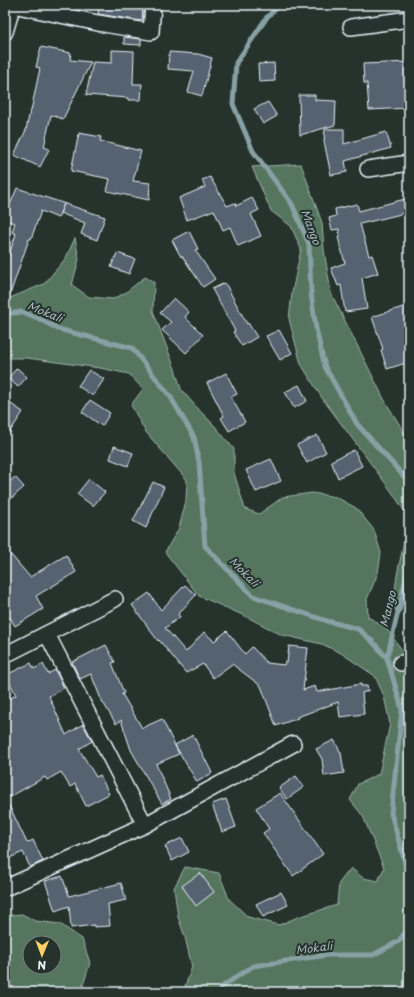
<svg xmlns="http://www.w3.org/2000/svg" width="414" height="997" font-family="'Playpen Sans',sans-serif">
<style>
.green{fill:#55755e;stroke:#9eb3ab;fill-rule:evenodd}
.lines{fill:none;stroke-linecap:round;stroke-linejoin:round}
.stream{stroke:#87a1a4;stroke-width:5}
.building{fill:#556370;stroke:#e8f1f8}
.minor-casing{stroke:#e8f1f8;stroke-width:18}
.minor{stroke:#26332d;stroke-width:15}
.labels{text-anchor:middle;stroke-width:4;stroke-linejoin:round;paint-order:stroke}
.water-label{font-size:11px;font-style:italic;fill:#a8bbc0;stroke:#26332d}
</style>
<rect width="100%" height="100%" fill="#26332d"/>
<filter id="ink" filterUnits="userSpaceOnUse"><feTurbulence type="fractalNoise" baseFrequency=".025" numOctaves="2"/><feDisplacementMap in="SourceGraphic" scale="8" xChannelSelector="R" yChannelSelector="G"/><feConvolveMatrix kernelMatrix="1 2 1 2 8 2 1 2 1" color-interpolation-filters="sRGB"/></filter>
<g filter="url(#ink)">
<path class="green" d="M 301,164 L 322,223 L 324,250 L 331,293 L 385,401 L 404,432 L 409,444 L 409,588 L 399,616 L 393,606 L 397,575 L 409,518 L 392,492 L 322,398 L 301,364 L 289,319 L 292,293 L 301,249 L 291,226 L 271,211 L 252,167 Z
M 75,238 L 79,259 L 72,285 L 89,297 L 113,299 L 125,293 L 145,277 L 154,282 L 153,311 L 175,369 L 181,389 L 197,408 L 214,425 L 234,449 L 234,473 L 245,509 L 259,514 L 283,497 L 312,493 L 336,497 L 356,508 L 374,530 L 381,553 L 378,573 L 367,599 L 368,617 L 385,627 L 408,658 L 409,662 L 409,986 L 395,992 L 183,992 L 192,967 L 185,937 L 178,917 L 174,888 L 185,867 L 219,873 L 229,899 L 248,917 L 279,925 L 298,917 L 337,905 L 339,883 L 351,868 L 363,878 L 378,881 L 384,868 L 363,816 L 350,800 L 358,784 L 379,774 L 390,724 L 384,696 L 375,676 L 341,653 L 322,644 L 282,635 L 245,616 L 199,596 L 165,552 L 179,528 L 186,501 L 187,480 L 145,431 L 131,405 L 143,389 L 129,374 L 100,368 L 27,358 L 5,358 L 5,300 L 44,284 L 66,258 Z
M 22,914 L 35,921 L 60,924 L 82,939 L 90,963 L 81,992 L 5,992 L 5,965 L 8,955 L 5,942 L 5,916 ZM 30,943 L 54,943 L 54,967 L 30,967 Z"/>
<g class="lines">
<path class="stream" d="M 280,5 L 267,17 L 236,63 L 233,104 L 253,151 L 292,204 L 309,244 L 311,293 L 316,329 L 325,367 L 357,424 L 409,482
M 5,314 L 22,312 L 38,318 L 58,329 L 132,348 L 170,396 L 194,437 L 199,462 L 205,546 L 253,596 L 327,621 L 358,629 L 372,641 L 387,658 L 402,709 L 391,813 L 409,877
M 387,658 L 409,565
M 219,992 L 220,988 L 253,966 L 327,955 L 373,955 L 399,941 L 409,927"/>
</g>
<path class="building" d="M 99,5 L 143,5 L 142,21 L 98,14 Z
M 124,37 L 141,39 L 141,45 L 124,44 Z
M 41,47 L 71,53 L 70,60 L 91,62 L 63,119 L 51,115 L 44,147 L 49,149 L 40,167 L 14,155 L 26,130 L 30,111 L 31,111 L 40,68 L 36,67 Z
M 112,50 L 134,51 L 133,84 L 142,84 L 141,100 L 128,100 L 128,98 L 86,95 L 93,62 L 112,63 Z
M 169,52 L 198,54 L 212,58 L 202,96 L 188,92 L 194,71 L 168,69 Z
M 409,62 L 409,108 L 369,110 L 367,83 L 364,83 L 363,64 Z
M 274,63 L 275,81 L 259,82 L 258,64 Z
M 299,95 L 315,95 L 315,100 L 336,101 L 335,125 L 300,135 Z
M 268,102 L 277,116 L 263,124 L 254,109 Z
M 325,129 L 344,129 L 344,144 L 386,132 L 391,148 L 345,161 L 347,172 L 331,175 L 324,141 Z
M 79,133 L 101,137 L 100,141 L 141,151 L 133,181 L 150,183 L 149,200 L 107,191 L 110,179 L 71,171 Z
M 210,177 L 227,206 L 235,203 L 236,206 L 252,198 L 259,210 L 251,214 L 261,236 L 238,246 L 230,227 L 223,230 L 214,210 L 187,220 L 179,198 L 205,187 L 202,180 Z
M 17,188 L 105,217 L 97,240 L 81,234 L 85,223 L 60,213 L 64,204 L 58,218 L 41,211 L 31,239 L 29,239 L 7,303 L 5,303 L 5,267 L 16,234 L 12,232 L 15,223 L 5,220 L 5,203 L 10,205 Z
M 409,198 L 409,212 L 360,224 L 369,256 L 372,255 L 378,273 L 362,278 L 367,309 L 345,312 L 341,285 L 338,286 L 331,268 L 345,263 L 338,237 L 340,236 L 339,229 L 332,230 L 329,218 L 336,216 L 335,209 L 357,204 L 359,211 Z
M 189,231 L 198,249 L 195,250 L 215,279 L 203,287 L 182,256 L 181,257 L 172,240 Z
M 117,253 L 135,259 L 129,274 L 111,267 Z
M 225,283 L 247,324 L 248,323 L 257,337 L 242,346 L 233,332 L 235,331 L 212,289 Z
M 174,298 L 189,312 L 185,317 L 203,335 L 186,353 L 162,330 L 171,322 L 160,313 Z
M 409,305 L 409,362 L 387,369 L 381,350 L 383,349 L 372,317 Z
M 279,330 L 292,353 L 280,360 L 266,336 Z
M 17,368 L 27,377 L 18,387 L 8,378 Z
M 89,370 L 104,379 L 93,396 L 78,386 Z
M 226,373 L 237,394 L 231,397 L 245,422 L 229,431 L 221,418 L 224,416 L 207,383 Z
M 299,385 L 307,401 L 294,408 L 285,392 Z
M 90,400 L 110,413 L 102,426 L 82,412 Z
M 11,404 L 23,412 L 5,439 L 5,412 Z
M 317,435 L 326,452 L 307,463 L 297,445 Z
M 114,446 L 133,453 L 128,466 L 110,459 Z
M 354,450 L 362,466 L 338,478 L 331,461 Z
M 271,459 L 281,481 L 256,492 L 246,470 Z
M 15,477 L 24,487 L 5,504 L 5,486 Z
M 89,479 L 105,492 L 93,506 L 77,494 Z
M 153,482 L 164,487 L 146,528 L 133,521 Z
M 5,548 L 30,577 L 66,555 L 76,572 L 36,596 L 43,609 L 15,626 L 5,609 Z
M 185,585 L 196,595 L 178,614 L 180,617 L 165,628 L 186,652 L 204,632 L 214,641 L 227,631 L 245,654 L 252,647 L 267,663 L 284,665 L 285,662 L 287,663 L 289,646 L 308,648 L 303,690 L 315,686 L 317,692 L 361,684 L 361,686 L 367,686 L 368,691 L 362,693 L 364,714 L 340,717 L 338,702 L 297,717 L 298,718 L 276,726 L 261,686 L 232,664 L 213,678 L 203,664 L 186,673 L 159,640 L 158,641 L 132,605 L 149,593 L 161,610 Z
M 106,645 L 115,662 L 112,663 L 124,693 L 122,694 L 142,728 L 162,719 L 179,754 L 156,764 L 171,799 L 162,804 L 131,750 L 121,720 L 116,724 L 101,699 L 91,674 L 80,679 L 72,662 Z
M 31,663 L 34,669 L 43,664 L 48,674 L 55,670 L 64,688 L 49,696 L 66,735 L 83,724 L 92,741 L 79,749 L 96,777 L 100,775 L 109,794 L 86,806 L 75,784 L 70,787 L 61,772 L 47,780 L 45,777 L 6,799 L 27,843 L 33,840 L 43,861 L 30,867 L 23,852 L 5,860 L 5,701 L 16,695 L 6,675 Z
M 193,735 L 212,773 L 197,782 L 175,745 Z
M 334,740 L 341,753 L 344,773 L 324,776 L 322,759 L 316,749 Z
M 296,776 L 304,787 L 287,799 L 279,788 Z
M 280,793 L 323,854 L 293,876 L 263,833 L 269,829 L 256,808 Z
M 226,799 L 236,827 L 222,832 L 212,804 Z
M 182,838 L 189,852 L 172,861 L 165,846 Z
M 200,873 L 214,892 L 196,906 L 182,886 Z
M 62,876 L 69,896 L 121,883 L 126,900 L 108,904 L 110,926 L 94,927 L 94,925 L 71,928 L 69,906 L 55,911 L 45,881 Z
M 281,892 L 288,905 L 263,917 L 256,904 Z"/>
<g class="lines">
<defs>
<path id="minor" d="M 13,5 L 98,23 L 151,32 L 153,5
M 351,27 L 409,19
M 5,32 L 13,5
M 368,169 L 409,163
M 47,634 L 145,825
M 5,655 L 115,599
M 401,663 L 409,663
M 5,888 L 145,825 L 293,744"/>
</defs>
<use href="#minor" class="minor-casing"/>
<use href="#minor" class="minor"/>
</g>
</g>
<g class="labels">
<g class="water-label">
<text transform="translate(311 227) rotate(70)" y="4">Mango</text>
<text transform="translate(45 312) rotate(22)" y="4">Mokali</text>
<text transform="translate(244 572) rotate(45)" y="4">Mokali</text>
<text transform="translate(388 609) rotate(-76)" y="4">Mango</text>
<text transform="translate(314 948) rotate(-7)" y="4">Mokali</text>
</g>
</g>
<rect width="414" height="997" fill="none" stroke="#26332d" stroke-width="20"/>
<rect x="10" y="10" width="394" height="977" fill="none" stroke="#e8f1f8" stroke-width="1.5" filter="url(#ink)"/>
<g transform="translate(42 955) rotate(181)"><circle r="19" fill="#26332d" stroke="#747f7e"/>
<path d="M0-3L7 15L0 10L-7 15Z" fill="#ffd166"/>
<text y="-6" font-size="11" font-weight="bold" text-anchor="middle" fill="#e8f1f8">N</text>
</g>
</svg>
